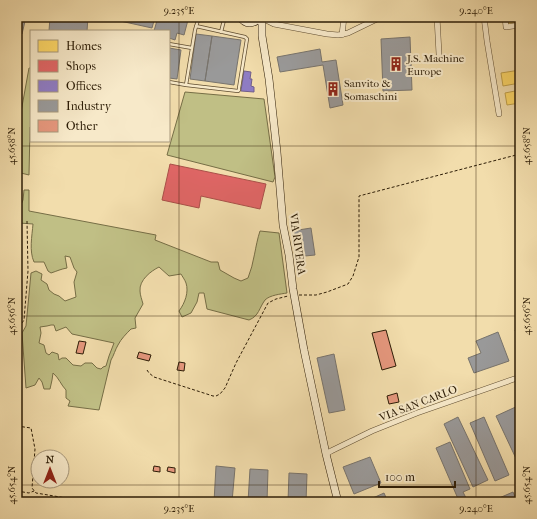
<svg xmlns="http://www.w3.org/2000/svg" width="537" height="519" font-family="'IM FELL French Canon',serif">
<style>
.green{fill:#c0bf85;stroke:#766e46;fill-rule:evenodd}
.homes{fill:#ffd966;stroke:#c0a049}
.shops{fill:#e06666;stroke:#aa5049}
.offices{fill:#8e7cc3;stroke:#715f8a}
.industry{fill:#999;stroke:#78746d}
.building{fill:#e5977d;stroke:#2c1c06}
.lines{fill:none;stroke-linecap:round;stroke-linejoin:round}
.lane-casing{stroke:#5e4c30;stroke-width:4}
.street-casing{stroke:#5e4c30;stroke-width:6}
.secondary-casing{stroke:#2c1c06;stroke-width:8}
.path{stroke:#2c1c06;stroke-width:1;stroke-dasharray:3 2;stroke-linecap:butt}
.lane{stroke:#f7e9c9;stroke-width:2.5}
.street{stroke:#f7e9c9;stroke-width:5}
.secondary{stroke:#f7e9c9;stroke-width:7}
.ticks{fill:none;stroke:#2c1c06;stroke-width:1;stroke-opacity:0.45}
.labels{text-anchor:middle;stroke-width:4;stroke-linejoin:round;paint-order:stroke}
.poi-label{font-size:11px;fill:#2c1c06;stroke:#f7e9c9;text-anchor:start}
.street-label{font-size:11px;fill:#2c1c06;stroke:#f7e9c9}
.neatline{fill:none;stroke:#2c1c06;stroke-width:1.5}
.ticks-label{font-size:10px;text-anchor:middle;fill:#2c1c06}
</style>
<rect width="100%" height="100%" fill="#f2ddac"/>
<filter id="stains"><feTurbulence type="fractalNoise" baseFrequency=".005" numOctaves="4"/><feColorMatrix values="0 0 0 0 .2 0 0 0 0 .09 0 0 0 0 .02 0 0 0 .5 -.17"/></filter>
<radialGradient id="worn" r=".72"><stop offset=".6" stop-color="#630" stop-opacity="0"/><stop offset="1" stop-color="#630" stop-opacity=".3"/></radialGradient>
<path class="green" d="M 29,68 L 31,68 L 31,127 L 30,127 L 29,175 L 17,172 L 17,123 L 19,123 Z
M 185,92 L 264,99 L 275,177 L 273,182 L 167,155 Z
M 24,190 L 29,190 L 29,211 L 156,235 L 155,240 L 211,262 L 218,262 L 220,270 L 234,278 L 241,281 L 248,278 C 254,264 255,246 260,231 L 279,233 L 287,293 C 281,294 270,295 265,300 C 259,308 259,316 249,320 L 207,309 L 204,293 L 199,293 L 197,302 L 191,313 L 182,317 L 179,311 C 185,303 189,292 186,283 C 185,280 182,276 181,274 L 169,276 L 159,267 C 151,271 139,280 140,291 C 140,295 142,300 143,304 L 135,318 L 136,328 L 131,329 C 126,334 121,339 118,345 C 115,350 114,355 111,360 L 99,410 L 68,406 L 70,401 L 66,398 L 66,390 C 61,385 59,378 53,373 L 52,380 L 50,389 L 44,389 L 42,382 L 39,378 L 35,385 L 26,388 L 22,333 L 26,326 L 31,273 L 36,271 L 42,274 L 41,280 L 47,284 L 49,290 L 54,294 L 59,296 L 65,301 L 76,297 L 74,282 L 77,272 L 74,268 L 70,257 L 65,256 L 67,268 C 61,269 57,271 51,273 L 48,271 L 44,262 L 34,262 C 29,251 32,236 33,224 L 19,223 L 19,209 L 23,200 ZM 51,325 L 54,325 L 56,331 L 66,327 L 72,334 L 114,343 L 109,356 L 106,366 L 103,367 L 101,369 L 97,368 L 92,363 L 85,363 L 81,366 L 73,365 L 66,358 L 62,358 L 59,360 L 58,354 L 52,352 L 49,355 L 46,353 L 44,345 L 39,343 L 41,333 L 40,327 L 47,326 Z"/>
<path class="homes" d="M 507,17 L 519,17 L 520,23 L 508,25 Z
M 520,70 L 520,83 L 503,86 L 501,73 Z
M 520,90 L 520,103 L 507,105 L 505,93 Z"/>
<path class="shops" d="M 170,164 L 266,184 L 260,209 L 201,196 L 199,208 L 162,200 Z"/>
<path class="offices" d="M 244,71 L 251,72 L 250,79 L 252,79 L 251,86 L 254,87 L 254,92 L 241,91 Z"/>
<path class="industry" d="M 17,17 L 26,17 L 22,34 L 17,33 Z
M 50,17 L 88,17 L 87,31 L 49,31 Z
M 102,17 L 155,17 L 152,28 Z
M 158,17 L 178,17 L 188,20 L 184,35 L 177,33 L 175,40 L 169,38 L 169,31 L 154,31 Z
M 315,17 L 334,17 L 334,18 L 316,20 Z
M 196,34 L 212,36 L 205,81 L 190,79 Z
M 212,36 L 241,40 L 234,85 L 205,81 Z
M 410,37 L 412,90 L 383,91 L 381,39 Z
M 169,48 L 181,50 L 177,79 L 169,78 Z
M 320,49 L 322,62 L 336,60 L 343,105 L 330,108 L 323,65 L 280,72 L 277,57 Z
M 311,228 L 315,255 L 305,256 L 302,239 L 293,240 L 292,231 Z
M 520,328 L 520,343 L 515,330 Z
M 498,332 L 509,361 L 474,373 L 468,358 L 481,353 L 476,341 Z
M 334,354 L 345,410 L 329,413 L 317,358 Z
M 520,405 L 520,467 L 496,416 Z
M 458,417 L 488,480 L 473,487 L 444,424 Z
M 484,417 L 509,475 L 495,481 L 470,423 Z
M 450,442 L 470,489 L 463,492 L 466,498 L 459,501 L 436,448 Z
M 370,457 L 381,483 L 354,494 L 343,467 Z
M 216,466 L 235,468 L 232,502 L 214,502 Z
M 250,469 L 268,470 L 267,502 L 248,502 Z
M 289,473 L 307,474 L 306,502 L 288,502 Z
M 513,492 L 517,502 L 490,502 Z
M 384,493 L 388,502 L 364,502 Z"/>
<path class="building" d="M 386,330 L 396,366 L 382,370 L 372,333 Z
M 79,341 L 86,342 L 83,354 L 76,353 Z
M 139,352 L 151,355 L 149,361 L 137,358 Z
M 179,362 L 185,363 L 184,371 L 177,370 Z
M 397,393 L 399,402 L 389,404 L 387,396 Z
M 154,466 L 160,467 L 160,472 L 153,471 Z
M 168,467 L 175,468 L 175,473 L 167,471 Z"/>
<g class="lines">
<defs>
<path id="lane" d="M 221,32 L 224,20 L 223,17
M 169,44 L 192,48
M 169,82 L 186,85 L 195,30 L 199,17
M 186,85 L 238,91 L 239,90 L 239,88 L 247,39 L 245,37 L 196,26"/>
<path id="street" d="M 260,17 L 274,24 L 327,34 L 338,35 L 348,33 L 381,17
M 437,17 L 439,54
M 484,17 L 487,41 L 499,114
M 505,17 L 506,27 L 520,25
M 342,35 L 344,17
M 326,454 L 331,451 L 372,431 L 417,413 L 520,377"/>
<path id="secondary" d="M 240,17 C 245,25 254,25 260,17
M 259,18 L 262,24 L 262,36 L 269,79 L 277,152 L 283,225 L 289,255 L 293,289 L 304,350 L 326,454 L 338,502"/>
</defs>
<use href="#lane" class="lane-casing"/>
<use href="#street" class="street-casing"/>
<use href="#secondary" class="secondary-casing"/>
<path class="path" d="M 299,295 L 316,295 L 327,292 L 348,284 L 353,276 L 359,257 L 359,196 L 520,154
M 17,323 L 22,323 L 24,320 L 28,271 L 27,221
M 147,370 L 149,373 L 154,377 L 213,396 L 216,396 L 220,394 L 225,388 L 236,363 L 268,303 L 276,299 L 288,296
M 17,426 L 31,428 L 35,449 L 32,488 L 36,493 L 90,502
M 17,491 L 29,493 L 34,491"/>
<use href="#lane" class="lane"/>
<use href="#street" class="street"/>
<use href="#secondary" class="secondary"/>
</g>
<path class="ticks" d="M 179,17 L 179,502M 476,17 L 476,502M 17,146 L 520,146M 17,316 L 520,316M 17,485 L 520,485"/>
<defs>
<symbol id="building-bare" viewBox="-9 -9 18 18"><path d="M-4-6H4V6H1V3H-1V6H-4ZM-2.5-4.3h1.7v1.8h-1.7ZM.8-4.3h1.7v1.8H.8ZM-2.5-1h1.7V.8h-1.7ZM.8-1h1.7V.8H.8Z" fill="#8f2418" stroke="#f7e9c9" stroke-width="2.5" paint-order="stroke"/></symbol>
</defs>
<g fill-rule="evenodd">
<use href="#building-bare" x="386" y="54" width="20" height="20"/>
<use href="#building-bare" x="323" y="79" width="20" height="20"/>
</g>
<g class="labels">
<g class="poi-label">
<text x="407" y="62">J.S. Machine<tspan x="407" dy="13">Europe</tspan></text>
<text x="344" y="87">Sanvito &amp;<tspan x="344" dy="13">Somaschini</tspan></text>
</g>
<g class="street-label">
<text transform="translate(298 244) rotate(82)" y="4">VIA RIVERA</text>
<text transform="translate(418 403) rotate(-21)" y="4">VIA SAN CARLO</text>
</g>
</g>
<rect width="537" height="519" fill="none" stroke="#f2ddac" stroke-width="44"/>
<rect x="30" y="30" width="140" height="112" fill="#f7e9c9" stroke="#a6977b"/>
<rect x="38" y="40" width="20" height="12" fill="#ffd966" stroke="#a6977b"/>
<text x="66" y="50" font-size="12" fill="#2c1c06">Homes</text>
<rect x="38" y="60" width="20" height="12" fill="#e06666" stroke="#a6977b"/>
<text x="66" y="70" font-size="12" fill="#2c1c06">Shops</text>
<rect x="38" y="80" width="20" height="12" fill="#8e7cc3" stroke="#a6977b"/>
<text x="66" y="90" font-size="12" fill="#2c1c06">Offices</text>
<rect x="38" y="100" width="20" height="12" fill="#999999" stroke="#a6977b"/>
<text x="66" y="110" font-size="12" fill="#2c1c06">Industry</text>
<rect x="38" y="120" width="20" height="12" fill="#e5977d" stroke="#a6977b"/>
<text x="66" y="130" font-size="12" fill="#2c1c06">Other</text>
<g transform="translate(50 469)"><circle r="19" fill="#f7e9c9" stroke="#a6977b"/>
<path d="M0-3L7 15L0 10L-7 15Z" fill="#8f2418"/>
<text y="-6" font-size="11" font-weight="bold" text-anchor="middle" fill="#2c1c06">N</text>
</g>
<path d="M379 481v6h76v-6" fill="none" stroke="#2c1c06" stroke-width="2"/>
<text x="385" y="481" font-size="12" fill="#2c1c06" stroke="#f7e9c9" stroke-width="3" paint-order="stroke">100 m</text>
<rect x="22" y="22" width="493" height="475" class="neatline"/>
<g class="ticks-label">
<text x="179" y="14">9.235°E</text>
<text x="476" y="14">9.240°E</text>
<text transform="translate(11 146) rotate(-90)" y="4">45.658°N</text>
<text transform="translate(526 146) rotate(-90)" y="4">45.658°N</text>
<text transform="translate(11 316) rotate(-90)" y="4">45.656°N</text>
<text transform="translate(526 316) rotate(-90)" y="4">45.656°N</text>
<text transform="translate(11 485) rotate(-90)" y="4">45.654°N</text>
<text transform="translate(526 485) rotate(-90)" y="4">45.654°N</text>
<text x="179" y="512">9.235°E</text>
<text x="476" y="512">9.240°E</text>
</g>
<rect width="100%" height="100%" filter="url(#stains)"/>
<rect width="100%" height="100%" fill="url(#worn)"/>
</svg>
